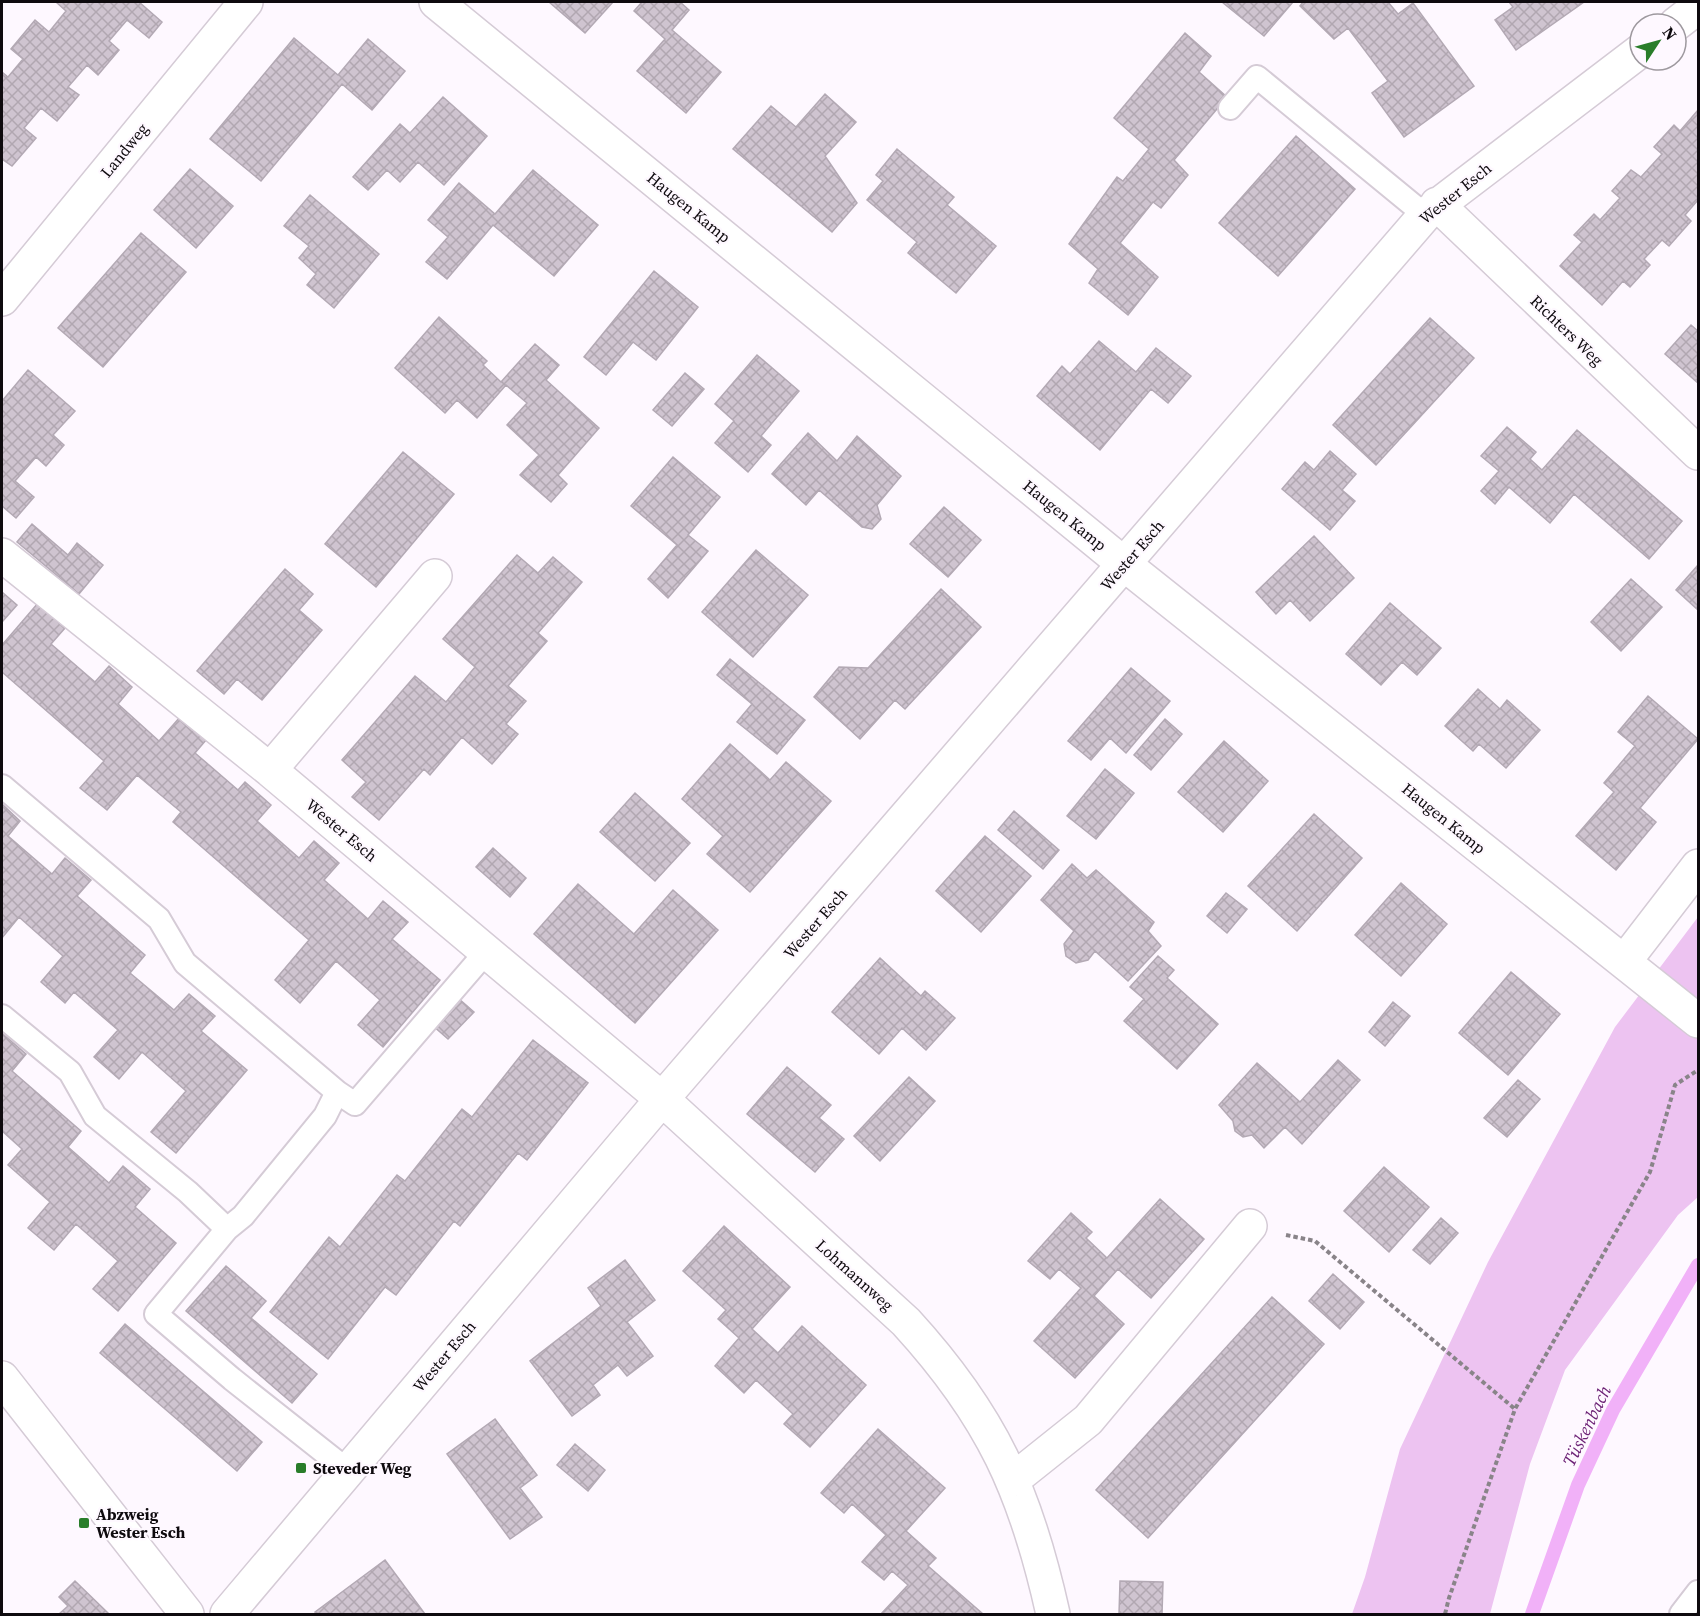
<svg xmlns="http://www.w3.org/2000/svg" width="1700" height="1616" font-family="'Source Serif 4',serif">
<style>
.park{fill:#edc3f1}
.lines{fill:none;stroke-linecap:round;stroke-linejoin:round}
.stream{stroke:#f1b1f8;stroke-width:14}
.building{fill:url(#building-cross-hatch);stroke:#b3a9b4;stroke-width:1.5}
.service-casing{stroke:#d5cbd6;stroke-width:26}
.minor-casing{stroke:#d5cbd6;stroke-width:36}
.path{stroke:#898489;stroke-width:4;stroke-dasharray:4.5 3;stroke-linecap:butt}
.service{stroke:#fff;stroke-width:22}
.minor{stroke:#fff;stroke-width:33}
.poi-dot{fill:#297d2a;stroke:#fef8ff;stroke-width:2}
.labels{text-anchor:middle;stroke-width:4.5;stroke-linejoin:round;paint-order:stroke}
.street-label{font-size:16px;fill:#0e0a0e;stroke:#fef8ff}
.poi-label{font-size:16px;font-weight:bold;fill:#0e0a0e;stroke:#fef8ff;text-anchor:start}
.water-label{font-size:18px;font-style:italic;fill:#6d2376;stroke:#fef8ff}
</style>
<defs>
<pattern id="building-cross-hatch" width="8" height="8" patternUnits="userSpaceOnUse" patternTransform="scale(1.5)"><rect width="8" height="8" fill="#cfc4d0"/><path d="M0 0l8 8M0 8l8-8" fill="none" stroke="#b1a7b1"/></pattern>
</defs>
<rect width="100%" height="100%" fill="#fef8ff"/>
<path class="park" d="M 1698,917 L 1698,1197 L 1678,1215 L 1565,1370 L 1530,1464 L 1490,1614 L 1352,1614 L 1365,1577 L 1400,1449 L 1488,1262 L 1615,1027 Z"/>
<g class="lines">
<path class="stream" d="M 1532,1614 L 1578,1485 L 1613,1410 L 1698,1265"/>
</g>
<path class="building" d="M 56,2 L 139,2 L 162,22 L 149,38 L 127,20 L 109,41 L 119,50 L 98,75 L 87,65 L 68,87 L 79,95 L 57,121 L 41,108 L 24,128 L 36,138 L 12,166 L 2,159 L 2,72 L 8,77 L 23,59 L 11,49 L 35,20 L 49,32 L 66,11 Z
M 549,2 L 613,2 L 585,33 Z
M 642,2 L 680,2 L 689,10 L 672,30 L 721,72 L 686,113 L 637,71 L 665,39 L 634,11 Z
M 1222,2 L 1293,2 L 1264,36 Z
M 1303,2 L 1388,2 L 1398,14 L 1413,3 L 1474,86 L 1404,137 L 1372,93 L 1388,81 L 1348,28 L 1334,39 L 1300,6 Z
M 1509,2 L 1584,2 L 1516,50 L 1495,20 L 1513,7 Z
M 1185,33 L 1211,56 L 1199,72 L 1227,97 L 1174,160 L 1188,175 L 1161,208 L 1153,202 L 1120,243 L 1158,277 L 1128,315 L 1089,283 L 1098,269 L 1069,244 L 1117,177 L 1123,181 L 1149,149 L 1114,118 Z
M 294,38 L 338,75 L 368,39 L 405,71 L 372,110 L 342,84 L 261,181 L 210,139 Z
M 825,94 L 856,122 L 825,156 L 857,203 L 832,232 L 733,149 L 771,106 L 796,127 Z
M 443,97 L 487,136 L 444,185 L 418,162 L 400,182 L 387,170 L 368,190 L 353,177 L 400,124 L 410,133 Z
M 1698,110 L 1698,200 L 1685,215 L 1691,221 L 1669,246 L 1662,240 L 1644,259 L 1650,265 L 1630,287 L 1623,281 L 1602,305 L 1560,266 L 1582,242 L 1574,235 L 1594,214 L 1600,220 L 1620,198 L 1612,191 L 1631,170 L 1641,177 L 1662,154 L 1654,147 L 1674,125 L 1680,131 Z
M 1296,136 L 1355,189 L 1278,276 L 1219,223 Z
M 897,149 L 954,197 L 947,205 L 996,246 L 956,293 L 908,253 L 917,242 L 867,200 L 883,181 L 876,175 Z
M 190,169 L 233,206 L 196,248 L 154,210 Z
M 533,170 L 598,225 L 554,276 L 493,225 L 447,279 L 426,262 L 448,237 L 428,220 L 459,183 L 495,214 Z
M 310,195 L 379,254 L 334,308 L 307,285 L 316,274 L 299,258 L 309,246 L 284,226 Z
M 141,233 L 186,272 L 103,367 L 58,328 Z
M 654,271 L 698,307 L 656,360 L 633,342 L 606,375 L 584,357 Z
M 439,317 L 487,361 L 483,365 L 501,382 L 535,344 L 559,365 L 546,380 L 599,428 L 558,475 L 567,484 L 551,502 L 520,475 L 539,455 L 507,425 L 527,403 L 506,385 L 477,418 L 457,400 L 445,413 L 395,368 Z
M 1430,318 L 1474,358 L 1376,465 L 1333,425 Z
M 1691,325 L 1698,331 L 1698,383 L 1665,354 Z
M 1099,341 L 1136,372 L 1156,348 L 1191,376 L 1168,403 L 1151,389 L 1100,450 L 1037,396 L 1062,366 L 1070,374 Z
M 757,355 L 799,391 L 761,436 L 771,445 L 748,472 L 715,443 L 734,421 L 715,404 Z
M 28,370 L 75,411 L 53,435 L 64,445 L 46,466 L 36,457 L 15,481 L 34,497 L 16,518 L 2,506 L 2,401 Z
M 685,373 L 704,389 L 672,426 L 653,410 Z
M 1507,427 L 1536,452 L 1530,459 L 1542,470 L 1577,430 L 1682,521 L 1649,559 L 1574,494 L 1550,523 L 1509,487 L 1495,504 L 1481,491 L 1499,471 L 1481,456 Z
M 808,433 L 837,461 L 857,436 L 901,476 L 877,505 L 881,519 L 872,529 L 862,527 L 819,490 L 806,505 L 772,474 Z
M 1330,451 L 1356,474 L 1342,490 L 1355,501 L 1330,530 L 1282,489 L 1305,462 L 1314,470 Z
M 403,452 L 454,494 L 376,587 L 325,544 Z
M 673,457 L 720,497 L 688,535 L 708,551 L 668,598 L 648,579 L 677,545 L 631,506 Z
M 944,507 L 981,540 L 948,577 L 910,544 Z
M 32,524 L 68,555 L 77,543 L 103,565 L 79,594 L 17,542 Z
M 1314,536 L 1354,578 L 1310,621 L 1290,600 L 1276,614 L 1256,592 Z
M 756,550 L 808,595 L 753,657 L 702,612 Z
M 517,555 L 538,573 L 553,557 L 582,582 L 538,633 L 547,641 L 508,686 L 526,701 L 506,724 L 518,734 L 492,764 L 462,737 L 430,775 L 424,769 L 379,820 L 352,797 L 366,782 L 342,760 L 415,676 L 446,702 L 475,667 L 443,639 Z
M 1698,565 L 1698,610 L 1676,590 Z
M 285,569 L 313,594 L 299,610 L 322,630 L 262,700 L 237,679 L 224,694 L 197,671 Z
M 1631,579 L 1662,607 L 1621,651 L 1591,622 Z
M 941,589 L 981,627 L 905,709 L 895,700 L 860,739 L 814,697 L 839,667 L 868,668 Z
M 2,592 L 17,605 L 2,622 Z
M 38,603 L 65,628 L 51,644 L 95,682 L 109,666 L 132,687 L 118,704 L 159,741 L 180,717 L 206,740 L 195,753 L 238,790 L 245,782 L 271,805 L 257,821 L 299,858 L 314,841 L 339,863 L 324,880 L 368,919 L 383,901 L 408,922 L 392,939 L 440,980 L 383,1047 L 358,1025 L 380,1000 L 336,961 L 300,1003 L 275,980 L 309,940 L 173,822 L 181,812 L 137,775 L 107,810 L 80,788 L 104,761 L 2,672 L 2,645 Z
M 1390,603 L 1441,648 L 1417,675 L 1402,662 L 1381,685 L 1346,654 Z
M 730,659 L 805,720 L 777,754 L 737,722 L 752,704 L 717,675 Z
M 1131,668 L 1170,701 L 1126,753 L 1110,738 L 1091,760 L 1068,741 Z
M 1478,689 L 1500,709 L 1507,700 L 1540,730 L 1506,768 L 1479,744 L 1473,751 L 1445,726 Z
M 1648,696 L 1698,739 L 1640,808 L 1656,822 L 1616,870 L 1576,836 L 1614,792 L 1604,783 L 1635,746 L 1618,732 Z
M 1165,719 L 1182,734 L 1151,770 L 1134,755 Z
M 1224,741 L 1268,781 L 1223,832 L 1178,792 Z
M 730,744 L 770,780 L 786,762 L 831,801 L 750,892 L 707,854 L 723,836 L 682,799 Z
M 1105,769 L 1134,793 L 1096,839 L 1067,816 Z
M 635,793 L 690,843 L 655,881 L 600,832 Z
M 2,804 L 20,821 L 8,836 L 52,874 L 65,858 L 91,880 L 77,896 L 145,955 L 130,973 L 174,1010 L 189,994 L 215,1016 L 201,1031 L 247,1070 L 176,1153 L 151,1132 L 186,1091 L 142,1052 L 119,1079 L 94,1057 L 118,1030 L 74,992 L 65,1003 L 41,982 L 63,956 L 19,917 L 2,938 Z
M 1014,811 L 1059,850 L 1043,869 L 998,830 Z
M 1314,814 L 1362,858 L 1297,931 L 1248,886 Z
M 985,836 L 1031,876 L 981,932 L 936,891 Z
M 493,848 L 526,878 L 510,897 L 476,867 Z
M 1072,864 L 1087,878 L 1096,870 L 1154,922 L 1148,931 L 1161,946 L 1128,981 L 1095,951 L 1088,960 L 1076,963 L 1066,956 L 1064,944 L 1074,931 L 1041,900 Z
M 1401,883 L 1447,924 L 1401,976 L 1355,935 Z
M 578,884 L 634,934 L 673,890 L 718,930 L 635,1023 L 534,934 Z
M 1226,893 L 1247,909 L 1227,933 L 1207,916 Z
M 1158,956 L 1174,970 L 1167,978 L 1218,1024 L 1177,1069 L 1124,1021 L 1144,999 L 1130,987 Z
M 880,958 L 921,996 L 925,991 L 955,1018 L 926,1050 L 902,1028 L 879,1054 L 832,1012 Z
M 1511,972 L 1560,1014 L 1508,1075 L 1459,1033 Z
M 458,998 L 474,1012 L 448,1039 L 432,1025 Z
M 1393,1002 L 1410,1016 L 1385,1046 L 1369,1032 Z
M 2,1033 L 26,1054 L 12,1071 L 81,1131 L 68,1147 L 109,1183 L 123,1166 L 150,1189 L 135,1207 L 176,1243 L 118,1311 L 93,1289 L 118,1261 L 76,1224 L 54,1250 L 28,1228 L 50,1202 L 8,1165 L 22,1149 L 2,1131 Z
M 533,1040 L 588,1083 L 527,1160 L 518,1153 L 460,1226 L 454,1221 L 396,1295 L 385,1287 L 328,1359 L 270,1312 L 329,1237 L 340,1247 L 397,1175 L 405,1181 L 462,1109 L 472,1117 Z
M 1338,1060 L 1360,1080 L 1302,1144 L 1285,1127 L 1264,1148 L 1252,1135 L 1243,1137 L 1235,1131 L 1233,1121 L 1219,1105 L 1257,1063 L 1300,1102 Z
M 787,1067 L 831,1105 L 819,1118 L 844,1139 L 815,1172 L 747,1114 Z
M 909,1077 L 935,1101 L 880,1161 L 854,1136 Z
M 1518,1080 L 1540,1099 L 1507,1137 L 1484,1118 Z
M 1384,1167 L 1429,1207 L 1389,1252 L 1344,1211 Z
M 1160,1199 L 1204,1239 L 1151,1298 L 1118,1269 L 1094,1296 L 1124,1324 L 1075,1378 L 1034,1341 L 1081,1288 L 1059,1269 L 1050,1279 L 1028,1261 L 1071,1213 L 1092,1232 L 1086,1238 L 1107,1258 Z
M 1441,1218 L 1458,1233 L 1430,1264 L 1413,1250 Z
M 724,1226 L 790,1287 L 752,1329 L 778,1353 L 802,1326 L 866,1385 L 810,1447 L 784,1424 L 793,1414 L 756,1380 L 744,1393 L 715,1366 L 739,1338 L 718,1319 L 726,1310 L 683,1271 Z
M 625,1260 L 655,1300 L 627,1322 L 653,1356 L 627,1376 L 618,1365 L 593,1385 L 600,1395 L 572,1416 L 530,1361 L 601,1306 L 588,1288 Z
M 226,1266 L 266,1301 L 251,1318 L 317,1374 L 292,1403 L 186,1311 Z
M 1333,1274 L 1364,1302 L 1340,1329 L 1309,1301 Z
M 1272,1297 L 1324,1344 L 1148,1538 L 1096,1490 Z
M 125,1324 L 262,1442 L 237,1471 L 100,1353 Z
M 495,1419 L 537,1475 L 520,1488 L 542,1517 L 510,1539 L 447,1454 Z
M 878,1429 L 945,1488 L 906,1531 L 936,1558 L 928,1566 L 983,1614 L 881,1614 L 908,1585 L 892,1571 L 884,1580 L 862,1562 L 886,1535 L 852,1504 L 844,1513 L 821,1493 Z
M 575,1444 L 605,1470 L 588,1491 L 557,1465 Z
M 385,1560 L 425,1614 L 317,1614 L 315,1612 Z
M 75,1581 L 109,1614 L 59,1614 L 68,1606 L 59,1597 Z
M 1120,1581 L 1163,1582 L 1162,1614 L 1119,1614 Z"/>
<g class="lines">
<defs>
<path id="service" d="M 1230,108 L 1257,77 L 1425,215
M 2,786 L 159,919 L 185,963 L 337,1092 L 325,1116 L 243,1216 L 227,1229
M 2,1016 L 70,1072 L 95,1116 L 188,1192 L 227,1229 L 156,1314 L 232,1379 L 347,1470
M 337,1092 L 355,1104 L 486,952
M 1681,1614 L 1698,1592"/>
<path id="minor" d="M 436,2 L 1124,564 L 1698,1021
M 1676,24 L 1698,7
M 1437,204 L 1698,453
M 2,299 L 246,2
M 2,555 L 270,770 L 662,1099 L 906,1322 C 992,1416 1026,1492 1053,1614
M 270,770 L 435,576
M 1624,962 L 1698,866
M 2,1378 L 187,1614
M 1014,1479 L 1088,1420 L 1250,1226
M 227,1614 L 662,1099 L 1425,215 L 1640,51"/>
</defs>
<use href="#service" class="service-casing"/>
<use href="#minor" class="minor-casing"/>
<path class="path" d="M 1286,1235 L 1315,1241 L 1515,1409
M 1445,1614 L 1449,1598 L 1515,1409 L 1650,1172 L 1675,1085 L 1698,1070"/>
<use href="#service" class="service"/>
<use href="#minor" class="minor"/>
</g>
<g class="poi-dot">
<rect x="295" y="1462" width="12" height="12" rx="3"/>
<rect x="78" y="1517" width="12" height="12" rx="3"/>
</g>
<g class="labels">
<g class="street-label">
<text transform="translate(124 150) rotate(-51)" y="6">Landweg</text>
<text transform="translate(1455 193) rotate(-39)" y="6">Wester Esch</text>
<text transform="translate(689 207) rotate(39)" y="6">Haugen Kamp</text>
<text transform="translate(1567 330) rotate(44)" y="6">Richters Weg</text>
<text transform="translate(1065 515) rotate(39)" y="6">Haugen Kamp</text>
<text transform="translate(1132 555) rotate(-49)" y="6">Wester Esch</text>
<text transform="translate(1444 818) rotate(39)" y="6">Haugen Kamp</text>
<text transform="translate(342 830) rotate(40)" y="6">Wester Esch</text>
<text transform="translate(815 923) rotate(-49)" y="6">Wester Esch</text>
<text transform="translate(855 1275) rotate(42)" y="6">Lohmannweg</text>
<text transform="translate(444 1356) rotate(-50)" y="6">Wester Esch</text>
</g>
<g class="poi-label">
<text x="313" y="1474">Steveder Weg</text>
<text x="96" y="1520">Abzweig<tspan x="96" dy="18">Wester Esch</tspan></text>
</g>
<g class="water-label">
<text transform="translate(1587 1426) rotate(-64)" y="6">Tüskenbach</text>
</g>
</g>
<rect width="1700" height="1616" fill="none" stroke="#0e0a0e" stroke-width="6"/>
<g transform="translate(1658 42) rotate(54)"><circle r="28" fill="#fef8ff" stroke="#9e999f" stroke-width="1.5"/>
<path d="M0-4.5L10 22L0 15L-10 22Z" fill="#297d2a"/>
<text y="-9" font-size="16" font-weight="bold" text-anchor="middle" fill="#0e0a0e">N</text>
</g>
</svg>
